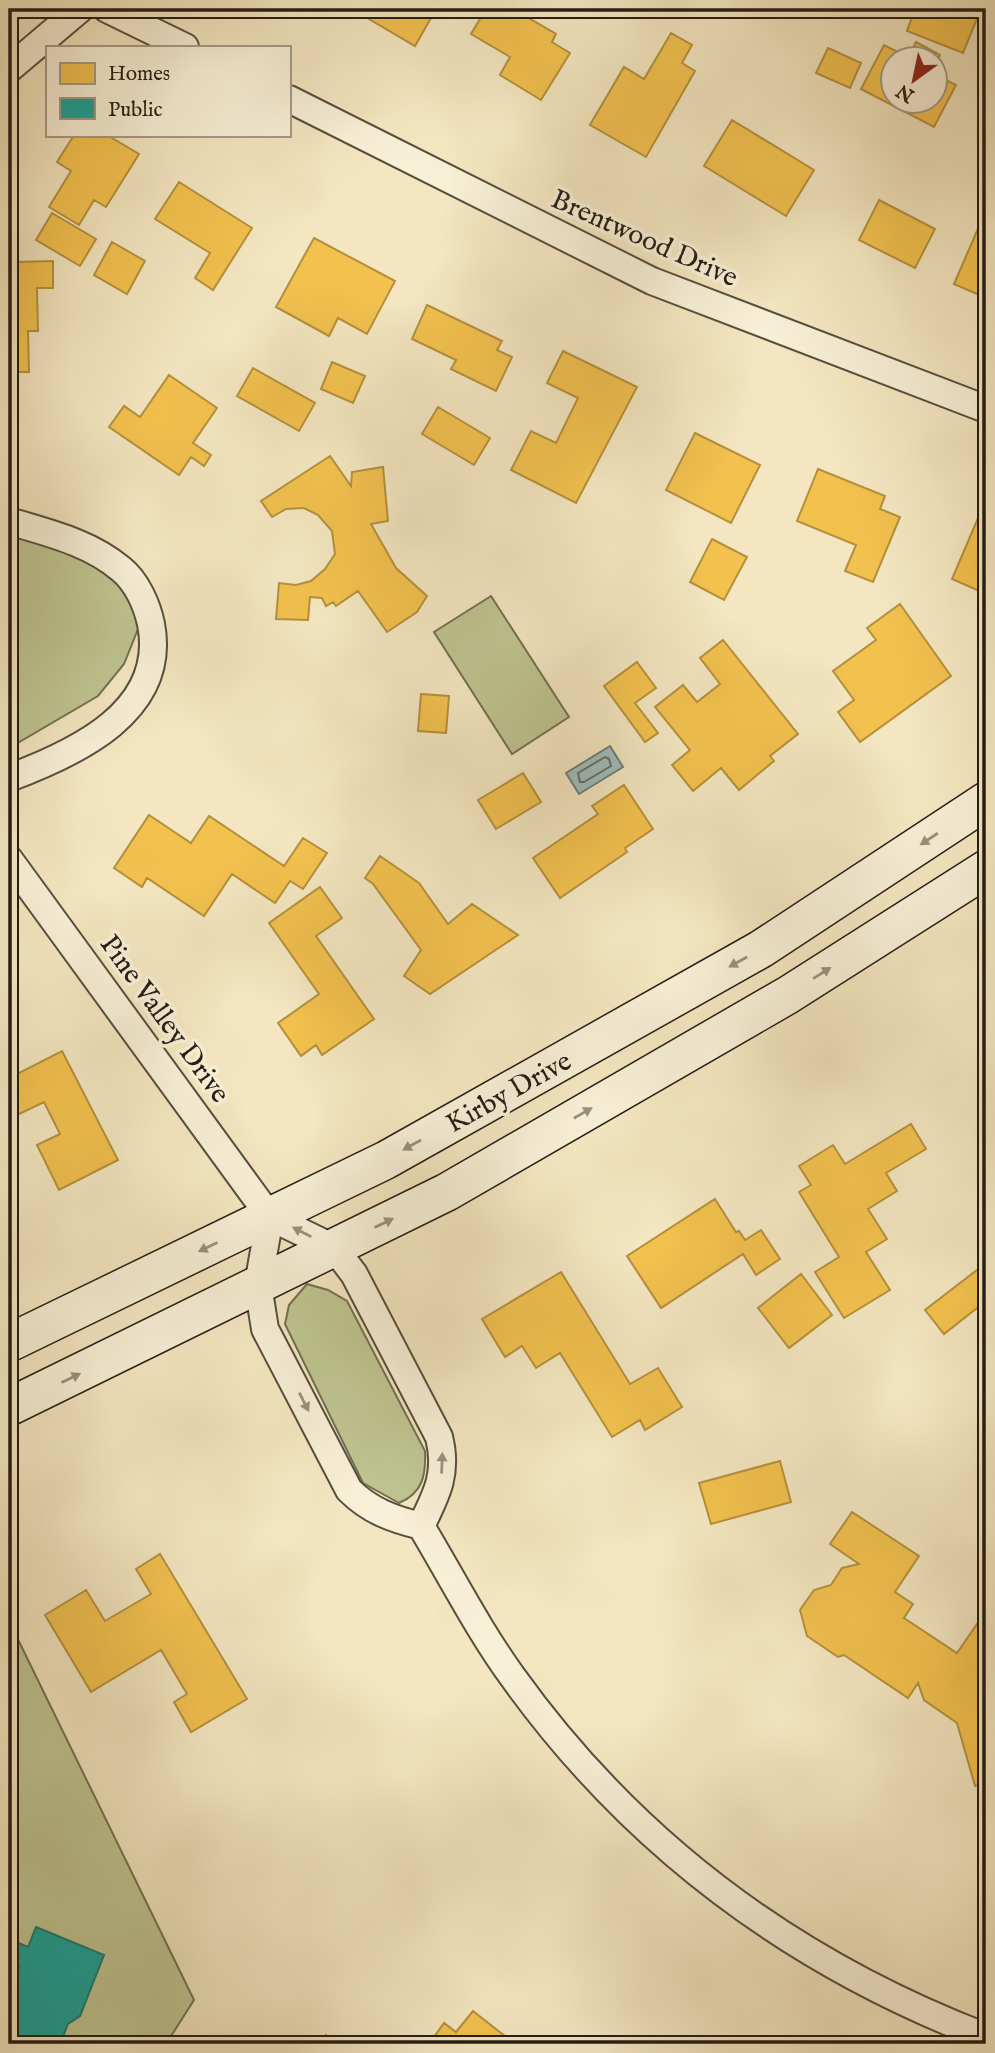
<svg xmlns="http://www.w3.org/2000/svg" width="995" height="2053" font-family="'IM FELL English',serif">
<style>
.green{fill:#bec490;stroke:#727052;stroke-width:2}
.water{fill:#9fbdbc;stroke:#6e7d78;stroke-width:2}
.homes{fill:#f2c14e;stroke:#b4903c;stroke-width:2}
.public{fill:#17a398;stroke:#1b7a70;stroke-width:2}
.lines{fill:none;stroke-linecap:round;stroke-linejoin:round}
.shore{stroke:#626c68;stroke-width:2}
.street-casing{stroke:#584e3e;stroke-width:30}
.secondary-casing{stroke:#251c13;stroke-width:40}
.street{stroke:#f7efd6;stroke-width:26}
.secondary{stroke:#f7efd6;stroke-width:37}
.oneway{fill:#98907e}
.labels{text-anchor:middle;stroke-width:7;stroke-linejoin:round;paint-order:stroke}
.street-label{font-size:28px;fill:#251c13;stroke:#f7efd6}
</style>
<rect width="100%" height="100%" fill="#f3e6c0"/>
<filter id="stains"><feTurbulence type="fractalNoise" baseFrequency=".00286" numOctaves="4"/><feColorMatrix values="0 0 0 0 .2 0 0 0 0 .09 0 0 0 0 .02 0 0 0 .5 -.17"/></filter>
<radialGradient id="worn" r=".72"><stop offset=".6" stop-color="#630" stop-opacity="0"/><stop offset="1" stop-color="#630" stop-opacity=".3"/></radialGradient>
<path class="green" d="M 9,532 L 77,554 L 125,589 L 140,624 L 124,664 L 98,696 L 9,748 Z
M 491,596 L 569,717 L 512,754 L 434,632 Z
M 307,1284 L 328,1290 L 347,1301 L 425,1451 C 426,1475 423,1493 399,1503 L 363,1483 L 285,1324 L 289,1305 Z
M 9,1621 L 194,2000 L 166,2044 L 9,2044 Z"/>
<path class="water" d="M 610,746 L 623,767 L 579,794 L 566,773 Z"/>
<path class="homes" d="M 359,9 L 436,9 L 415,46 L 357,12 Z
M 486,9 L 513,9 L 556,34 L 552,42 L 570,53 L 541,100 L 500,75 L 510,57 L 471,34 Z
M 915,9 L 981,9 L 963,53 L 907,31 Z
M 671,33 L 692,45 L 682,63 L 695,71 L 646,157 L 590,125 L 624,67 L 644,79 Z
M 916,42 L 940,55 L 936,64 L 936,60 L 894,60 L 894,102 L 936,102 L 936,75 L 956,85 L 934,127 L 861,89 L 884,45 L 908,57 Z
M 828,48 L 861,63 L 850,88 L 816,73 Z
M 732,120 L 814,170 L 786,216 L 704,166 Z
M 74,135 L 107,135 L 139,154 L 106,207 L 94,200 L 79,225 L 49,207 L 71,171 L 57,162 Z
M 179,182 L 252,228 L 213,290 L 195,278 L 210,253 L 155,219 Z
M 879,200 L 935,229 L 915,268 L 859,240 Z
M 52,213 L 96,239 L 80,266 L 36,240 Z
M 983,217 L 986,218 L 986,298 L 954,284 Z
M 314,238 L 395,281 L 367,334 L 338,318 L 329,336 L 276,307 Z
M 112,242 L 145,261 L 127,294 L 94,275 Z
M 53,261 L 53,288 L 37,288 L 38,331 L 28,331 L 29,372 L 12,372 L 12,405 L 9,405 L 9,295 L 17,295 L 16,262 Z
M 427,305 L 502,341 L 497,350 L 512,357 L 496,391 L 451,369 L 456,360 L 412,339 Z
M 563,351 L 637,387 L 576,503 L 511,470 L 531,431 L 556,443 L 578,398 L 547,383 Z
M 332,362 L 365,376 L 353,403 L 321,389 Z
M 253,368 L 315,403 L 299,431 L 237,396 Z
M 169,375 L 217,408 L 193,443 L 211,455 L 204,466 L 191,457 L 179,475 L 109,427 L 124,406 L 140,417 Z
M 438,407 L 490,438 L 474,465 L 422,434 Z
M 695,433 L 760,465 L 731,523 L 666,490 Z
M 330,456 L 351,486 L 352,472 L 383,467 L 388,521 L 371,524 L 396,568 L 427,596 L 417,612 L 387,632 L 358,591 L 336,606 L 333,602 L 326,606 L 322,598 L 310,597 L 308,620 L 276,619 L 279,583 L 296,585 L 311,581 L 325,569 L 335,554 L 332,531 L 318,515 L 304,508 L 286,509 L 272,517 L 261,501 Z
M 818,469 L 885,496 L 880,509 L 900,517 L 873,582 L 845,571 L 856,545 L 797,521 Z
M 981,511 L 986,514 L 986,594 L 952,579 Z
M 712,539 L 747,557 L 724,600 L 690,582 Z
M 900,604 L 951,676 L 860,742 L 838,712 L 854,700 L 833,671 L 876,640 L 867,628 Z
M 723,640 L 798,734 L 770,756 L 774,761 L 739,790 L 721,768 L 693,791 L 672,765 L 690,750 L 655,707 L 683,685 L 697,702 L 720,684 L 700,658 Z
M 637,662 L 656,688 L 635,703 L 658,733 L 645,742 L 604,686 Z
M 421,694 L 449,696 L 446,733 L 418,731 Z
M 523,773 L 541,802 L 496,829 L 478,800 Z
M 624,785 L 653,829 L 625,848 L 627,852 L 560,898 L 533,858 L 598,814 L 592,806 Z
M 149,815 L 191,843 L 209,816 L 284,866 L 303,838 L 327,853 L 303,889 L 290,881 L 275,903 L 232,874 L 204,916 L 147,878 L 142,887 L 114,868 Z
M 380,856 L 419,883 L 448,924 L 472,904 L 518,935 L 430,994 L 404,976 L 421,950 L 373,884 L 365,878 Z
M 320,887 L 342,918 L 316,936 L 374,1019 L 322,1055 L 316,1045 L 301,1056 L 278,1023 L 319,994 L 269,923 Z
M 62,1051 L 118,1160 L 59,1190 L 37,1145 L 60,1134 L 44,1102 L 9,1119 L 9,1078 Z
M 911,1124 L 926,1149 L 886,1173 L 897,1191 L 868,1209 L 887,1239 L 866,1252 L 890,1290 L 844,1318 L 815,1272 L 839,1257 L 799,1192 L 811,1185 L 799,1166 L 833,1145 L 845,1164 Z
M 715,1199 L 736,1232 L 739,1231 L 745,1240 L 761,1230 L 780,1259 L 756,1275 L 743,1254 L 661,1308 L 627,1256 Z
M 986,1263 L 986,1301 L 944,1334 L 925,1310 Z
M 561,1272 L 630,1384 L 658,1368 L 682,1407 L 645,1430 L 640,1420 L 612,1437 L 560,1353 L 536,1368 L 522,1346 L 505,1357 L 482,1319 Z
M 801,1274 L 832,1315 L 789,1348 L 758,1308 Z
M 780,1461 L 791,1502 L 711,1524 L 699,1483 Z
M 852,1512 L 919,1556 L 895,1592 L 913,1604 L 904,1618 L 957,1653 L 979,1621 L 986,1619 L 986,1659 L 980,1668 L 982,1679 L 986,1678 L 986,1783 L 975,1786 L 957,1723 L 924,1700 L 918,1683 L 908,1698 L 844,1655 L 838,1657 L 807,1636 L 800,1610 L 814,1590 L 831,1585 L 842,1568 L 859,1564 L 830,1544 Z
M 160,1554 L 247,1699 L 191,1732 L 174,1702 L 187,1694 L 161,1650 L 91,1692 L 45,1615 L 86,1590 L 105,1621 L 151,1594 L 136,1569 Z
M 473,2011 L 515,2044 L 429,2044 L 444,2023 L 456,2032 Z
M 326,2035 L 338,2044 L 319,2044 Z"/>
<path class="public" d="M 36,1927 L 104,1955 L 80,2016 L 68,2024 L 60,2044 L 9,2044 L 9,2004 L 16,1991 L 12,1986 L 19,1967 L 9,1963 L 9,1939 L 28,1947 Z"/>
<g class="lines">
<path class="shore" d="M 605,757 L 609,759 L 611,766 L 584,782 L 580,782 L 578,773 Z"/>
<defs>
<path id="street" d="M 107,9 L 185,47
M 9,69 L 80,9
M 289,99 L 652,281 L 986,409
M 9,521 C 48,533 89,542 121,569 C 137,582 147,605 151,624 C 168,711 76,753 9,778
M 9,859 L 270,1217 L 334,1248 L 354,1274 L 439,1437 C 448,1473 437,1494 421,1526
M 270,1217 L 258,1285 L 265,1329 L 349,1490 C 370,1511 393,1519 421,1526 C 451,1576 478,1629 512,1676 C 633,1845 793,1963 986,2037"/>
<path id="secondary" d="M 9,1343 L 386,1160 L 761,949 L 986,801
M 9,1407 L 447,1192 L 788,995 L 986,869"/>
</defs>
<use href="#street" class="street-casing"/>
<use href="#secondary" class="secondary-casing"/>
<use href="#street" class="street"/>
<use href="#secondary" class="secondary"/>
</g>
<defs><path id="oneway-solid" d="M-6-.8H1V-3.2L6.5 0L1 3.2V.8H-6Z" transform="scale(1.75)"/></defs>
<g class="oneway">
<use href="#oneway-solid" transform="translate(929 839) rotate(147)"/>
<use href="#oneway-solid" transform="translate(738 962) rotate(151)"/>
<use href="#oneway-solid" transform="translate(822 973) rotate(-32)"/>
<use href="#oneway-solid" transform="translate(583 1113) rotate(-30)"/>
<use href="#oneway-solid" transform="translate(412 1145) rotate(151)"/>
<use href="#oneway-solid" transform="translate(384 1223) rotate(-26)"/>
<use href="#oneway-solid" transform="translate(302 1232) rotate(-153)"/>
<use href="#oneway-solid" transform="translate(208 1247) rotate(154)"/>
<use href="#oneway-solid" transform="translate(71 1378) rotate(-26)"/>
<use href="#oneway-solid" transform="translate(304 1402) rotate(63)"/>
<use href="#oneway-solid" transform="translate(442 1463) rotate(-88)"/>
</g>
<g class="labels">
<g class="street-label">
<text transform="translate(645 237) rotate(24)" y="10">Brentwood Drive</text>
<text transform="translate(166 1018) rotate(54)" y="10">Pine Valley Drive</text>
<text transform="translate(508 1091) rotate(-29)" y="10">Kirby Drive</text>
</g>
</g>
<rect width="995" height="2053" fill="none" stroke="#f3e6c0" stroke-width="35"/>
<rect x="10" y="10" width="974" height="2032" fill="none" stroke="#251c13" stroke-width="3.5"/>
<rect x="18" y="18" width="960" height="2018" fill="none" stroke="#251c13" stroke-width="2"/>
<rect x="46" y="46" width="245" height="91" fill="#f7efd6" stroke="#a39b88" stroke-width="2"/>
<rect x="60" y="63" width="35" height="21" fill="#f2c14e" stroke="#a39b88" stroke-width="2"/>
<text x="108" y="80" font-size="21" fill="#251c13">Homes</text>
<rect x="60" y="98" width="35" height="21" fill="#17a398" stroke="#a39b88" stroke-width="2"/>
<text x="108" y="116" font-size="21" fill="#251c13">Public</text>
<g transform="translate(914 80) rotate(213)"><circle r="33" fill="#f7efd6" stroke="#a39b88" stroke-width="2"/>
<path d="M0-5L12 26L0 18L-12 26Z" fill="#8f2418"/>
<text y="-10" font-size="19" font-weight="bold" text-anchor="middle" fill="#251c13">N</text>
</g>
<rect width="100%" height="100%" filter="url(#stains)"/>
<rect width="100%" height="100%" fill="url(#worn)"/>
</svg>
